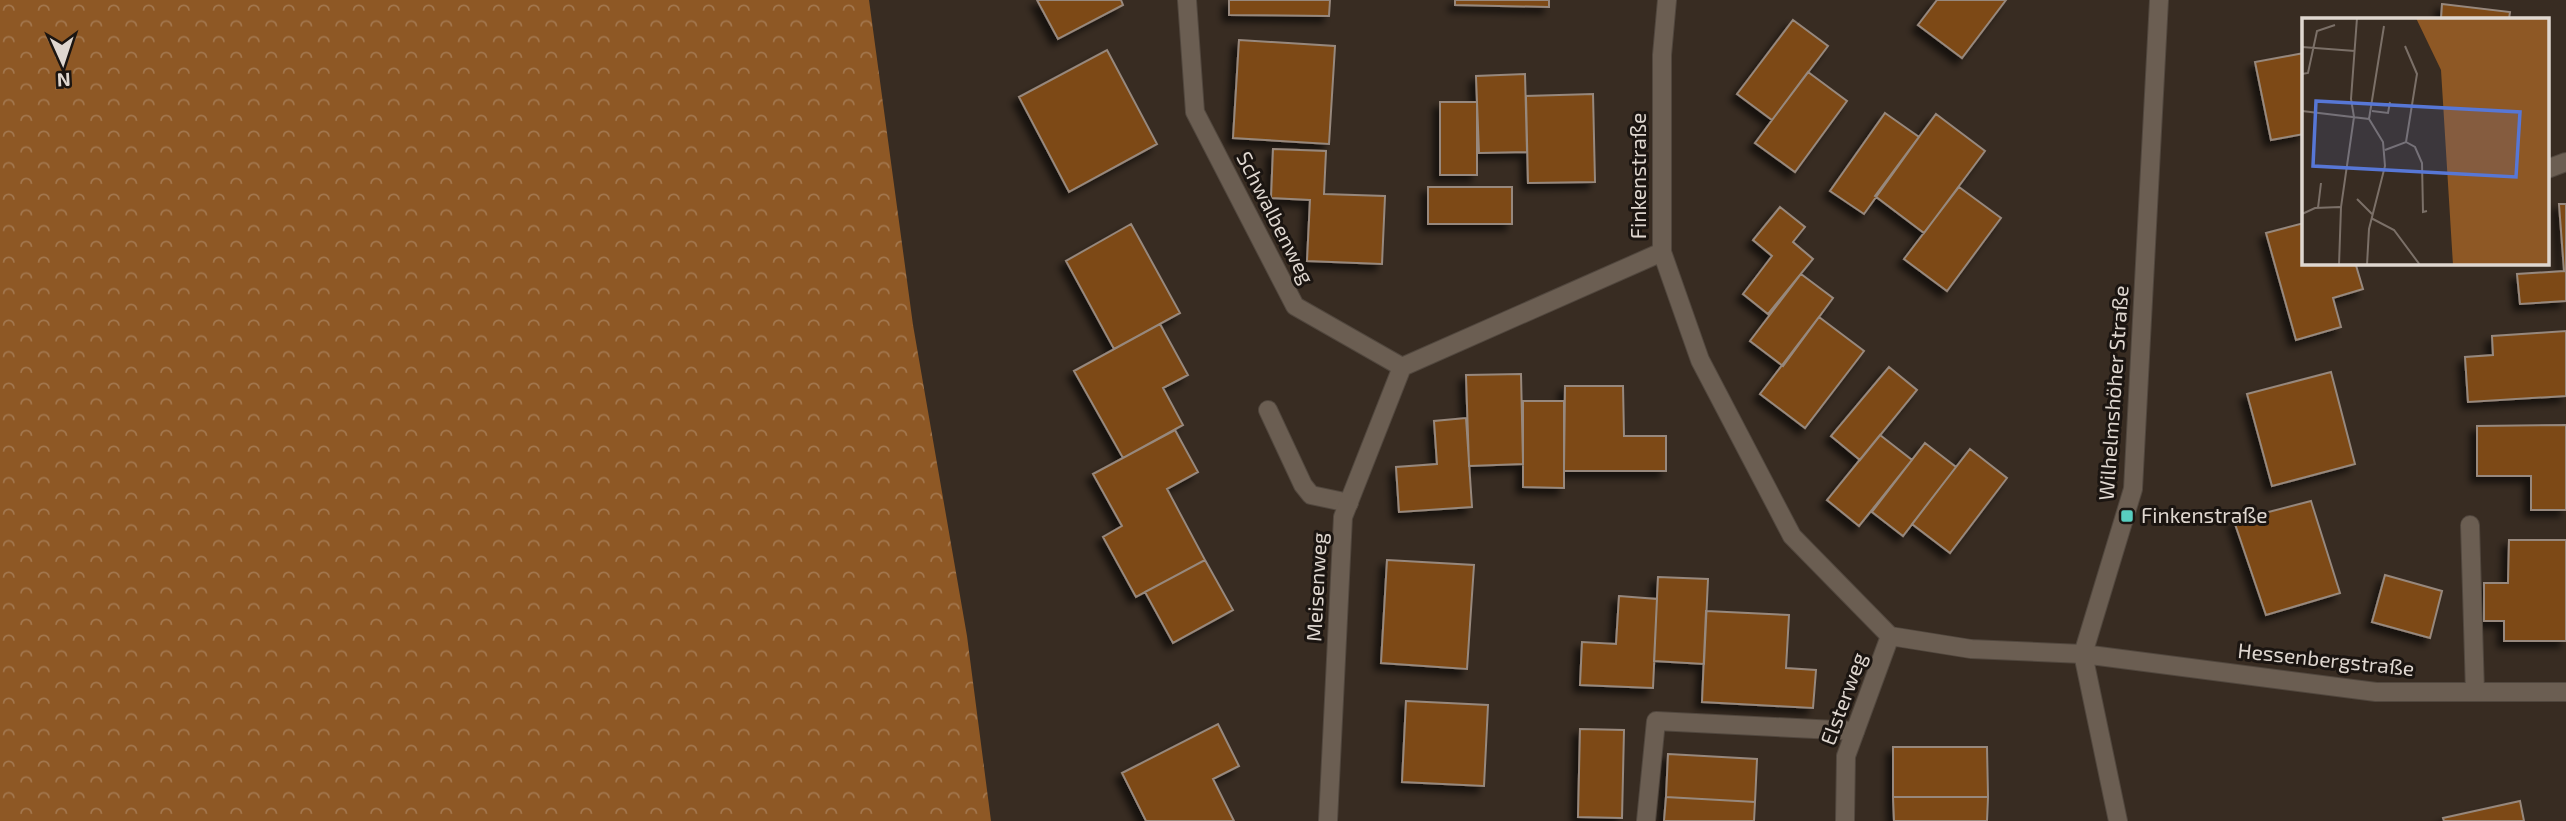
<svg xmlns="http://www.w3.org/2000/svg" width="2566" height="821" font-family="'Exo 2',sans-serif">
<style>
.forest{fill:url(#forest-crowns)}
.building{fill:#7d4912;stroke:#97887d;stroke-width:2;filter:url(#shadow)}
.lines{fill:none;stroke-linecap:round;stroke-linejoin:round}
.service-casing{stroke:#51473e;stroke-width:20}
.minor-casing{stroke:#51473e;stroke-width:20}
.service{stroke:#6b5e52;stroke-width:18}
.minor{stroke:#6b5e52;stroke-width:18}
.poi-dot{fill:#58cec0;stroke:#1b1511;stroke-width:2.5}
.labels{text-anchor:middle;stroke-width:6;stroke-linejoin:round;paint-order:stroke}
.street-label{font-size:21px;fill:#dfd7d0;stroke:#1b1511}
.poi-label{font-size:21px;fill:#dfd7d0;stroke:#1b1511;text-anchor:start}
.inset-road{fill:none;stroke:#7b7068;stroke-width:2}
.view{fill:#5777d6;fill-opacity:0.15;stroke:#5777d6;stroke-width:3.5}
.inset-edge{fill:none;stroke:#dfd7d0;stroke-width:3.5}
</style>
<defs>
<pattern id="forest-crowns" width="20" height="18" patternUnits="userSpaceOnUse" patternTransform="scale(1.75)"><rect width="20" height="18" fill="#8e5825"/><path d="M2 6a3 3 0 1 1 6 0M12 15a3 3 0 1 1 6 0" fill="none" stroke="#a3774e"/></pattern>
<filter id="shadow"><feDropShadow dx="-6" dy="6" stdDeviation="3.5" flood-color="#0009"/></filter>
</defs>
<rect width="100%" height="100%" fill="#382c22"/>
<path class="forest" d="M 0,0 L 869,0 L 913,325 L 967,636 L 991,821 L 0,821 Z"/>
<path class="building" d="M 1037,0 L 1121,0 L 1123,5 L 1058,39 Z
M 1229,0 L 1330,0 L 1329,16 L 1229,15 Z
M 1455,0 L 1549,0 L 1549,7 L 1455,5 Z
M 1937,0 L 2006,0 L 1962,58 L 1918,25 Z
M 2442,4 L 2510,12 L 2509,19 L 2441,19 Z
M 1793,20 L 1828,46 L 1772,120 L 1737,94 Z
M 1239,40 L 1335,46 L 1329,144 L 1233,138 Z
M 1107,50 L 1157,144 L 1069,192 L 1019,97 Z
M 2304,53 L 2304,134 L 2271,140 L 2255,62 Z
M 1808,72 L 1847,101 L 1795,172 L 1755,143 Z
M 1525,74 L 1527,152 L 1479,153 L 1476,76 Z
M 1593,94 L 1595,182 L 1528,183 L 1526,96 Z
M 1440,102 L 1477,102 L 1477,175 L 1440,175 Z
M 1885,113 L 1919,137 L 1864,214 L 1830,191 Z
M 1936,114 L 1985,151 L 1924,233 L 1875,196 Z
M 1273,149 L 1326,151 L 1324,194 L 1385,196 L 1382,264 L 1307,261 L 1310,200 L 1271,198 Z
M 1428,187 L 1512,187 L 1512,224 L 1428,224 Z
M 1959,187 L 2001,218 L 1947,291 L 1904,259 Z
M 2559,204 L 2566,204 L 2566,301 L 2520,304 L 2517,274 L 2564,271 Z
M 1780,207 L 1805,227 L 1793,242 L 1813,259 L 1768,314 L 1743,294 L 1772,256 L 1753,240 Z
M 2304,223 L 2304,262 L 2355,262 L 2363,289 L 2333,298 L 2341,327 L 2296,340 L 2266,233 Z
M 1131,224 L 1180,313 L 1114,349 L 1066,261 Z
M 1801,274 L 1833,298 L 1783,366 L 1750,341 Z
M 1819,317 L 1864,351 L 1805,428 L 1760,394 Z
M 1160,324 L 1188,375 L 1163,388 L 1183,425 L 1123,458 L 1074,371 Z
M 2566,331 L 2566,396 L 2468,402 L 2465,357 L 2493,355 L 2492,336 Z
M 1889,367 L 1917,390 L 1860,460 L 1831,436 Z
M 2331,372 L 2355,464 L 2272,486 L 2247,394 Z
M 1521,374 L 1523,464 L 1469,466 L 1466,375 Z
M 1565,386 L 1623,386 L 1624,436 L 1666,436 L 1666,471 L 1564,471 Z
M 1523,401 L 1564,401 L 1564,488 L 1523,487 Z
M 1466,418 L 1472,507 L 1399,512 L 1396,467 L 1437,464 L 1434,421 Z
M 2566,425 L 2566,510 L 2531,510 L 2531,476 L 2477,476 L 2477,426 Z
M 1175,430 L 1198,472 L 1167,489 L 1205,560 L 1136,597 L 1103,537 L 1122,526 L 1093,474 Z
M 1880,435 L 1912,460 L 1859,526 L 1827,500 Z
M 1925,443 L 1956,467 L 1903,536 L 1872,512 Z
M 1970,449 L 2007,478 L 1950,553 L 1912,524 Z
M 2311,501 L 2340,593 L 2266,615 L 2234,521 Z
M 2509,540 L 2566,540 L 2566,641 L 2504,641 L 2504,621 L 2484,621 L 2484,583 L 2508,583 Z
M 1205,560 L 1233,610 L 1173,643 L 1145,592 Z
M 1387,560 L 1474,565 L 1467,669 L 1381,663 Z
M 2385,575 L 2442,591 L 2430,638 L 2372,622 Z
M 1658,577 L 1708,579 L 1704,664 L 1654,661 Z
M 1619,596 L 1657,599 L 1653,688 L 1580,685 L 1582,642 L 1616,644 Z
M 1706,611 L 1789,615 L 1786,668 L 1816,670 L 1813,708 L 1702,702 Z
M 1406,701 L 1488,705 L 1484,786 L 1402,782 Z
M 1218,724 L 1239,766 L 1213,779 L 1234,821 L 1146,821 L 1122,773 Z
M 1580,729 L 1624,730 L 1622,818 L 1578,817 Z
M 1893,747 L 1987,747 L 1988,797 L 1893,797 Z
M 1668,754 L 1757,759 L 1755,802 L 1666,797 Z
M 1666,797 L 1755,802 L 1754,821 L 1664,821 Z
M 1893,797 L 1988,797 L 1987,821 L 1894,821 Z
M 2520,801 L 2524,821 L 2444,821 L 2443,818 Z"/>
<g class="lines">
<defs>
<path id="service" d="M 1268,410 L 1303,485 L 1311,495 L 1349,503
M 2470,525 L 2475,692
M 1646,821 L 1656,721 L 1855,731"/>
<path id="minor" d="M 1187,0 L 1195,112 L 1295,306 L 1402,367 L 1662,252
M 1667,0 L 1662,55 L 1662,252 L 1700,360 L 1792,536 L 1890,636 L 1971,649 L 2083,654 L 2376,692 L 2566,692
M 2547,169 L 2566,162
M 1328,821 L 1343,517 L 1402,367
M 1845,821 L 1846,756 L 1890,636
M 2118,821 L 2083,654 L 2133,489 L 2159,0"/>
</defs>
<use href="#service" class="service-casing"/>
<use href="#minor" class="minor-casing"/>
<use href="#service" class="service"/>
<use href="#minor" class="minor"/>
</g>
<rect class="poi-dot" x="2120" y="509" width="14" height="14" rx="3.5"/>
<g class="labels">
<g class="street-label">
<text transform="translate(1639 176) rotate(-90)" y="7">Finkenstraße</text>
<text transform="translate(1275 218) rotate(63)" y="7">Schwalbenweg</text>
<text transform="translate(2114 393) rotate(-86)" y="7">Wilhelmshöher Straße</text>
<text transform="translate(1317 587) rotate(-87)" y="7">Meisenweg</text>
<text transform="translate(2326 660) rotate(6)" y="7">Hessenbergstraße</text>
<text transform="translate(1844 699) rotate(-70)" y="7">Elsterweg</text>
</g>
<g class="poi-label">
<text x="2141" y="523">Finkenstraße</text>
</g>
</g>
<g transform="translate(2302 18)">
<rect width="247" height="247" fill="#382c22"/>
<path d="M 114,0 L 247,0 L 247,247 L 151,247 L 139,52 Z" fill="#8e5825"/>
<path class="inset-road" d="M 103,28 L 115,56 L 104,124M 0,29 L 53,33M 0,56 L 6,55 L 15,13 L 33,7M 0,93 L 67,101 L 81,124 L 83,148 L 67,211 L 65,247M 70,93 L 86,95 L 88,84M 67,101 L 82,8M 83,132 L 104,124 L 113,129 L 120,145 L 121,194 L 125,193M 55,181 L 70,196M 16,190 L 19,165M 0,196 L 13,190 L 38,189M 69,200 L 92,212 L 118,247M 37,247 L 39,189 L 52,99 L 49,81 L 55,0"/>
<path class="view" d="M 14,83 L 218,94 L 214,159 L 11,148 Z"/>
<rect width="247" height="247" class="inset-edge"/>
</g>
<g transform="translate(63 63) rotate(177)" stroke="#1b1511" stroke-width="5" paint-order="stroke">
<path d="M0-5L12 26L0 18L-12 26Z" fill="#dfd7d0"/>
<text y="-10" font-size="19" font-weight="bold" text-anchor="middle" fill="#dfd7d0">N</text>
</g>
</svg>
